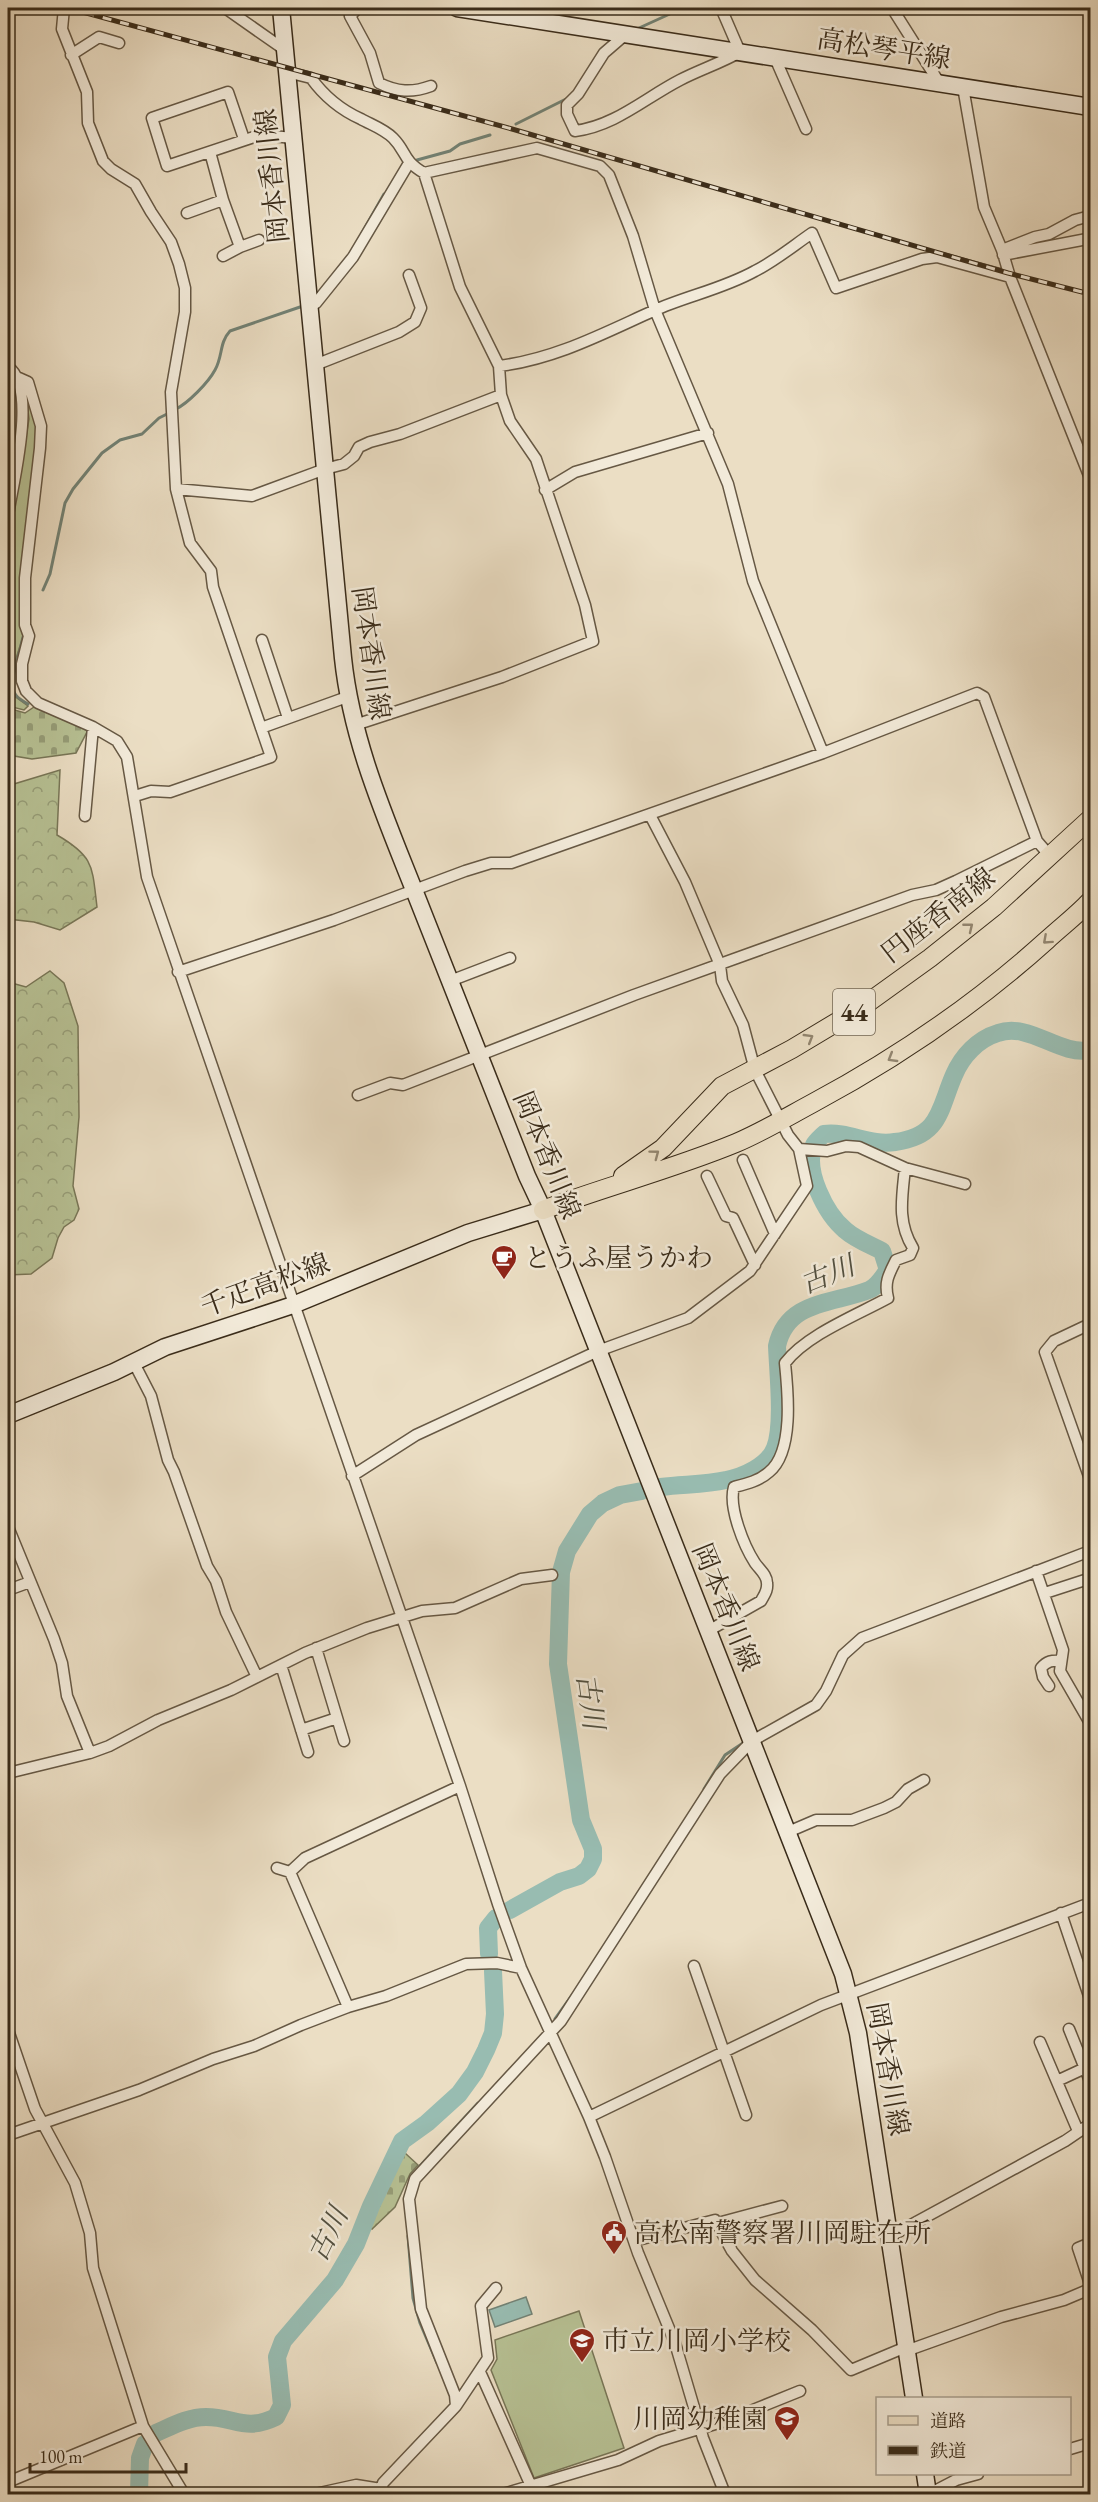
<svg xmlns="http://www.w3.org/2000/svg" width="1098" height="2502" font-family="'EB Garamond','Noto Serif JP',serif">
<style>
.grass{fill:#b7c194;stroke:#787657;stroke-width:1.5}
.forest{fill:url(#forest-crowns);stroke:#787657;stroke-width:1.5}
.cemetery{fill:url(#cemetery-stones);stroke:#787657;stroke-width:1.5}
.water{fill:#98bcb1;stroke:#728275;stroke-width:1.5}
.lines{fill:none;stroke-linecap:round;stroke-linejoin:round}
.stream{stroke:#728275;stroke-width:3}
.river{stroke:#98bcb1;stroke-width:18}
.street-casing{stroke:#665844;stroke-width:13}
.secondary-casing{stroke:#3a2c1a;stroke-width:19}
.primary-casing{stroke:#3a2c1a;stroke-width:20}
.street{stroke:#f2ead9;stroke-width:10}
.secondary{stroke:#f2ead9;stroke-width:16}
.primary{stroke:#ebdec4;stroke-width:18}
.rail-casing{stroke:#3a2c1a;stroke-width:5}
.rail{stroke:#f2ead9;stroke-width:3;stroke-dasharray:9;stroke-linecap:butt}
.oneway{stroke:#92856f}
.labels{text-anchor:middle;stroke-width:5;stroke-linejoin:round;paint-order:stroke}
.shield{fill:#f2ead9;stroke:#716553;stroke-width:1.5}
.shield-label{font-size:26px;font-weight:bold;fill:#3a2c1a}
.street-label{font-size:27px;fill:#3a2c1a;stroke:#f2ead9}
.poi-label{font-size:27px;fill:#3a2c1a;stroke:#f2ead9;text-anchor:start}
.water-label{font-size:28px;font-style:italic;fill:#525040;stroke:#f2ead9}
</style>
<defs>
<pattern id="forest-crowns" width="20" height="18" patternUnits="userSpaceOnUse" patternTransform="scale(1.5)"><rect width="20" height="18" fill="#b7c194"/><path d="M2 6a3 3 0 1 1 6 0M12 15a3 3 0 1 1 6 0" fill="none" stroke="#969d78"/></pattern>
<pattern id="cemetery-stones" width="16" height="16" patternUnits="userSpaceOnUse" patternTransform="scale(1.5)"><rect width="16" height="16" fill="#b7c194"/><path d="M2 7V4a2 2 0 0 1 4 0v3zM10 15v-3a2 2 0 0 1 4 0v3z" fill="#969d78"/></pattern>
</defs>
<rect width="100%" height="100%" fill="#ebdec4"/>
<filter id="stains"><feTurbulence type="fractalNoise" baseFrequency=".00333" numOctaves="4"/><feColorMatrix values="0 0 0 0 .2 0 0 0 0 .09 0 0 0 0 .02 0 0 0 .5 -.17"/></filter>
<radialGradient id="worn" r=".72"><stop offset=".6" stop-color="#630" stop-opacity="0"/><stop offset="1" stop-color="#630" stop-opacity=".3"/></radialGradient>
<path class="grass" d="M 25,386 L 38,431 L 20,615 L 23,637 L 9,680 L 13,695 L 28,706 L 24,710 L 8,706 L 8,545 L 29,419 Z
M 579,2311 L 624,2448 L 534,2478 L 491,2370 L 497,2359 L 495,2340 Z"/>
<path class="forest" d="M 60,770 L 57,835 C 95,857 92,867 97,907 L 60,930 L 34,922 L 8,919 L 8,791 L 14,784 Z
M 50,971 L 64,983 L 78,1026 L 79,1117 L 73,1186 L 79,1209 L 74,1220 L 64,1227 L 58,1238 L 52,1258 L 31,1274 L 8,1275 L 8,982 L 26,987 Z"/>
<path class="cemetery" d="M 34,707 L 88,730 L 76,753 L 32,759 L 8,755 L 8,721 L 11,709 L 25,713 Z
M 406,2146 L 405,2153 L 418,2165 L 410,2174 L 395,2207 L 372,2229 L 369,2225 L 401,2151 Z"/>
<path class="water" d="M 526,2297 L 532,2314 L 495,2327 L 489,2310 Z"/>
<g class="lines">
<path class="stream" d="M 639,28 L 683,8
M 516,124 L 566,99
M 417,160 L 450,151 L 460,144 L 490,135
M 362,233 L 384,194
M 176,409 C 188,403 208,383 215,370 C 223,356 219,343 230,331 L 300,307
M 43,590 L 50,574 L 65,503 L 73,489 L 102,453 L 120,440 L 142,434 L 159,418 L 171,412
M 23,637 L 12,681 C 12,694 17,698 28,704
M 704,1789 L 725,1755 L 743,1743
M 555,2019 L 573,1994
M 419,2167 L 478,2103
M 408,2236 L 413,2298 L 420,2323 L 437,2363"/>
<path class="river" d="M 661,1487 C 682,1484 704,1485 726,1480 C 743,1477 768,1466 775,1448 C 784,1425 778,1373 777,1346 C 787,1300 834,1304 869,1290 C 877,1287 883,1277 888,1270 L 882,1251 C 870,1245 855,1239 845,1230 C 826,1214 803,1170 814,1145 C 816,1141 821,1137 824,1134 C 849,1131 869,1146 895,1142 C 941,1136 939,1109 954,1075 C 962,1056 978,1039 998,1033 C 1030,1022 1059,1056 1090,1050
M 510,1910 L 560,1882 L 579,1876 L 588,1869 L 593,1859 L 593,1849 L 581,1820 L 558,1664 L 561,1572 L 567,1551 L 590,1514 L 603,1503 L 620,1495 L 642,1491
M 489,1954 L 488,1928 L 496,1918
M 156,2433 C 172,2426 188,2417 206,2417 C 235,2417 245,2432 276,2417 L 282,2405 L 277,2357 L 283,2341 L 335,2280 L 356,2244 L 371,2206 L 402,2141 L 427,2123 L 459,2094 L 475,2072 L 486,2050 L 493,2033 L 495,2014 L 493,1971
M 139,2494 L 140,2458 L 145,2444"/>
<defs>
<path id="street" d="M 64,8 L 62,29 L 87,92 L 88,123 L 103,161 L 111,169 L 135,184 L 151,212 L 171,242 L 179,264 L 185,288 L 185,312 L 171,392 L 176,489 L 190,543 L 211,571 L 213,587 L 271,757 L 170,792 L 151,791 L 135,796
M 225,8 L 285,50
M 358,8 L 350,16 L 370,53 L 379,83 C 397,92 412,93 431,86
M 892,8 L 940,84
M 626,34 L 604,53 L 578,94 L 567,105 L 567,114 L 575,131 C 615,126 645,98 680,80 C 699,70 721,63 740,52 L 721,8
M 71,55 L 99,37 L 119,43
M 775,58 L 806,129
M 287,72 L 311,78 C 324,96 341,110 361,119 C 372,125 384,129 393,138 C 407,152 402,160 424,173 L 537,148 L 600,166 L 609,175 L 633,236 L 655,310 L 728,484 L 753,581 L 823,753
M 963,87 L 984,207 L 1002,250 L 1010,277 L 1090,478
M 244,139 L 228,92 L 152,118 L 167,166 L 260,135 L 294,138
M 210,152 L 223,200 L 240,247
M 187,213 L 223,200
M 1002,250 L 1035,237 L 1049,234 L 1075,220 L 1090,216
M 1003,255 L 1087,239
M 223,256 L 240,247 L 259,240
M 310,306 L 316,303 L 353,257 L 409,163
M 315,365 L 399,332 L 415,322 L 421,308 L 409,275
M 499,366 C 555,359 602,334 653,311 C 686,296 723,289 755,271 C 775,261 793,246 812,233 L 836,288 L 922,259 L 937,257 L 1010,277
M 8,367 C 38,387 13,482 8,515
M 19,378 L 28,382 L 41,426 L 40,448 L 25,578 L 25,625 L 29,636 L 22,664 L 22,681 L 26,691 L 38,703 L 93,727 L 117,741 L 127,757 L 147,877 L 460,1786 L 498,1904 L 521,1968 L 589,2117 L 605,2157 L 638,2253 L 675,2343 L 703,2438 L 725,2494
M 176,489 L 252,496 L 325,469 L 344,464 L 354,456 L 359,447 L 370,442 L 400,434 L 501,395
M 545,490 L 575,472 L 708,433
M 262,640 L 288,718
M 353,724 L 358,724 L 502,677 L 593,641 L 585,605 L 536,459 L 510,421 L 501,395 L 499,366 L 460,287 L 424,173
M 261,728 L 347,697
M 650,815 L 685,882 L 720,965 L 722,981 L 743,1025 L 755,1070 L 788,1135 L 799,1149 L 827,1151 L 846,1146 L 859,1147 L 905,1168 L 965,1184
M 85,816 L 93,727
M 178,972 L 334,920 L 465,871 L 491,863 L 511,863 L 823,753 L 977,693 L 984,697 L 1037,841 L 1050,856
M 450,981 L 510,958
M 358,1095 L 390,1083 L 403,1085 L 634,995 L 912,895 L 936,890 L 956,881 L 1037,841
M 743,1160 L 775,1234
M 707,1176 L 726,1216 L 733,1218 L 755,1265
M 1090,1324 L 1054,1341 L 1045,1352 L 1090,1479
M 134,1363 L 151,1396 L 168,1460 L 174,1472 L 207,1566 L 216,1581 L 226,1612 L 257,1677
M 352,1476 L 416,1435 L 598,1351 L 688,1318 L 750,1271 L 807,1186 L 799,1149
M 8,1527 L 54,1639 L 62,1663 L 67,1696 L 90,1753
M 1036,1571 L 1063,1650 L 1060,1671 L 1090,1723
M 8,1590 L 30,1582
M 1045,1593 L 1085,1580
M 708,1631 L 761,1601 C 764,1595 768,1591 767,1583 C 767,1575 760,1570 755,1563 C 744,1546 728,1507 734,1487 C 746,1484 759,1481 769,1472 C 794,1452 788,1392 785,1363 C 806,1335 857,1315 888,1298 C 884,1282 889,1274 896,1260 L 910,1255 L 913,1248 C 897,1222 902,1198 905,1168
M 316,1648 L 344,1741
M 281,1665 L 308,1752
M 1049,1686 L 1043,1677 L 1041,1668 C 1047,1661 1052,1660 1061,1661
M 301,1730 L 337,1718
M 8,1773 L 90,1753 L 109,1746 L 158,1720 L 231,1690 L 305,1653 L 367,1628 L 422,1611 L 455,1608 L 521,1579 L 552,1575
M 788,1832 L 816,1820 L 852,1820 L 884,1808 L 896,1802 L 908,1789 L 924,1780
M 277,1868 L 290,1872 L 348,2007
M 290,1872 L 305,1858 L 460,1786
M 1061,1913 L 1090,1999
M 694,1966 L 746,2115
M 1069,2029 L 1090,2081
M 8,2030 L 35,2109 L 75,2183 L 90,2233 L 93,2268 L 143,2426 L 184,2494
M 1040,2042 L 1078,2131
M 1057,2081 L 1085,2068
M 589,2117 L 821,2005 L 1090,1903
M 8,2135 L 139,2090 L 213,2059 L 254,2046 L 301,2025 L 348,2007 L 386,1996 L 466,1964 L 497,1963 L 521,1968
M 718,2223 L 782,2206
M 889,2237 L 1065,2141 L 1090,2124
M 634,2241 L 715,2220 L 732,2251 L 755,2280 L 812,2330 L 851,2370 L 906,2347
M 1090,2243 L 1078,2248 L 1090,2284
M 906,2351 L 1001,2317 L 1064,2300 L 1090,2289
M 480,2372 L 531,2486
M 456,2406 L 488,2358 L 481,2306 L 496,2288
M 1070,2449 L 1090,2443
M 8,2482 L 143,2426
M 315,2494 L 356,2485 L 381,2489
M 380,2494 L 383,2483 L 456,2406 L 455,2395 L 421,2309 L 409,2199 L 415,2179 L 561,2021 L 720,1774 L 752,1741 L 816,1705 L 826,1691 L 843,1655 L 862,1638 L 1090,1551
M 503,2494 L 618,2460 L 659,2441 L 755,2412 L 753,2410 L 800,2391
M 929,2494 L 956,2480 L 978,2474"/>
<path id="secondary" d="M 281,8 L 343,658 C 352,744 387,821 418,900 C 455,992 491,1084 527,1176 L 543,1210 L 843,1974 L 858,2033 L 914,2398
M 457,8 L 1090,107
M 8,1415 L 114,1372 L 165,1347 L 293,1305 L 468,1233 L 543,1210
M 925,2474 L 928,2494"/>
<path id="primary" d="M 623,1176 L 663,1148 L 722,1086 L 792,1049 L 862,1007 L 930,958 L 994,907 L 1090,819
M 543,1210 C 607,1186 673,1169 736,1143 C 762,1132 787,1117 813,1103 C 897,1058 976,1004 1047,940 C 1061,927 1077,915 1090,901"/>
</defs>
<use href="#street" class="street-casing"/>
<use href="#secondary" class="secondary-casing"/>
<use href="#primary" class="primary-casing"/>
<use href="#street" class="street"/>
<use href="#secondary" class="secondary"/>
<use href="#primary" class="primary"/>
<defs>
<path id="rail" d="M 68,8 L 512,129 L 1008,273 L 1090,294"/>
</defs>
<use href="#rail" class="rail-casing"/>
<use href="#rail" class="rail"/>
</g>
<defs><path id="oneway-chevron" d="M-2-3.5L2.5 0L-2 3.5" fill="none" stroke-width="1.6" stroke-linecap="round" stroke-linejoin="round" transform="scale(1.5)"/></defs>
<g class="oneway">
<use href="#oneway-chevron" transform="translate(969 927) rotate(-39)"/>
<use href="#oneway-chevron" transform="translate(1047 940) rotate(138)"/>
<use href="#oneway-chevron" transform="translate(809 1038) rotate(-31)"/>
<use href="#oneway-chevron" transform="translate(892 1058) rotate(149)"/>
<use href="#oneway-chevron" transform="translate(655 1154) rotate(-37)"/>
</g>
<defs>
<symbol id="cafe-pin" viewBox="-11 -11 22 30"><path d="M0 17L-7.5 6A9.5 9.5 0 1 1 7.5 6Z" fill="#8f2418" stroke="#f2ead9"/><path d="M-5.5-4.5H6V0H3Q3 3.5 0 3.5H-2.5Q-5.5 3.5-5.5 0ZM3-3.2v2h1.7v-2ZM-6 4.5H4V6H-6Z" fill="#fff"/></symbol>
<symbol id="civic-pin" viewBox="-11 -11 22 30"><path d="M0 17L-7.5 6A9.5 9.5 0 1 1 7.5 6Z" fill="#8f2418" stroke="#f2ead9"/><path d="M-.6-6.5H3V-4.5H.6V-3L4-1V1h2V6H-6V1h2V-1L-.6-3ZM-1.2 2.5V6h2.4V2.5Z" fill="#fff"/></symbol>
<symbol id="school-pin" viewBox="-11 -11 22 30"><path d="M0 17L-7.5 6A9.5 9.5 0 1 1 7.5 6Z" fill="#8f2418" stroke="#f2ead9"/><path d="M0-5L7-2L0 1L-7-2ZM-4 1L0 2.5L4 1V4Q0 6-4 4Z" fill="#fff"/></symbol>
</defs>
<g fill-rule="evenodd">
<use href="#cafe-pin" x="489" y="1243" width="30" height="40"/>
<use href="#civic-pin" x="599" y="2218" width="30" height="40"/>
<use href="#school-pin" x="567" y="2326" width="30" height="40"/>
<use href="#school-pin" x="772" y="2404" width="30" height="40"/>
</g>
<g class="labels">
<rect class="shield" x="833" y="989" width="42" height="46" rx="4.5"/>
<g class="shield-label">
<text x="854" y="1021">44</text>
</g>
<g class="street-label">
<text transform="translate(884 49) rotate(9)" y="9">高松琴平線</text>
<text transform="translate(272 176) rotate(-96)" y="9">岡本香川線</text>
<text transform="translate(371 653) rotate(82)" y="9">岡本香川線</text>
<text transform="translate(938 915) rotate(-38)" y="9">円座香南線</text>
<text transform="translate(547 1155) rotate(68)" y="9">岡本香川線</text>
<text transform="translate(265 1285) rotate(-20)" y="9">千疋高松線</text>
<text transform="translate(726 1607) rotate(68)" y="9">岡本香川線</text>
<text transform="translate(888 2069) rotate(80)" y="9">岡本香川線</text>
</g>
<g class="poi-label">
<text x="524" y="1267">とうふ屋うかわ</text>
<text x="634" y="2242">高松南警察署川岡駐在所</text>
<text x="602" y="2350">市立川岡小学校</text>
<text x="768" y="2428" text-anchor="end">川岡幼稚園</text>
</g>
<g class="water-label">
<text transform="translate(827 1274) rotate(-22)" y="10">古川</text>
<text transform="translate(591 1701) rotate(82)" y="10">古川</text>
<text transform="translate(327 2234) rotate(-64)" y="10">古川</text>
</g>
</g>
<rect width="1098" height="2502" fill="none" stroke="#ebdec4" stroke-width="30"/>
<rect x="9" y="9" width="1080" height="2484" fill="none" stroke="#3a2c1a" stroke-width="3"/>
<rect x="15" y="15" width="1068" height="2472" fill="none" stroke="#3a2c1a" stroke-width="1.5"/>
<rect x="876" y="2397" width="195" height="78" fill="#f2ead9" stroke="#a89e8d" stroke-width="1.5"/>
<rect x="888" y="2416" width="30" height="9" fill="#ebdec4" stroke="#a89e8d" stroke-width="1.5"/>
<text x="930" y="2427" font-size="18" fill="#3a2c1a">道路</text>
<rect x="888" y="2446" width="30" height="9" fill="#3a2c1a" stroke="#a89e8d" stroke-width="1.5"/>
<text x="930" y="2457" font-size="18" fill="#3a2c1a">鉄道</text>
<path d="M30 2463v9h156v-9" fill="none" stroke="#3a2c1a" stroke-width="3"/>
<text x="39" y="2463" font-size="18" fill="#3a2c1a" stroke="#f2ead9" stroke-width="4.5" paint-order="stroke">100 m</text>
<rect width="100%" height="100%" filter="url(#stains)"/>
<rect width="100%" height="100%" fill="url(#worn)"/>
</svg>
